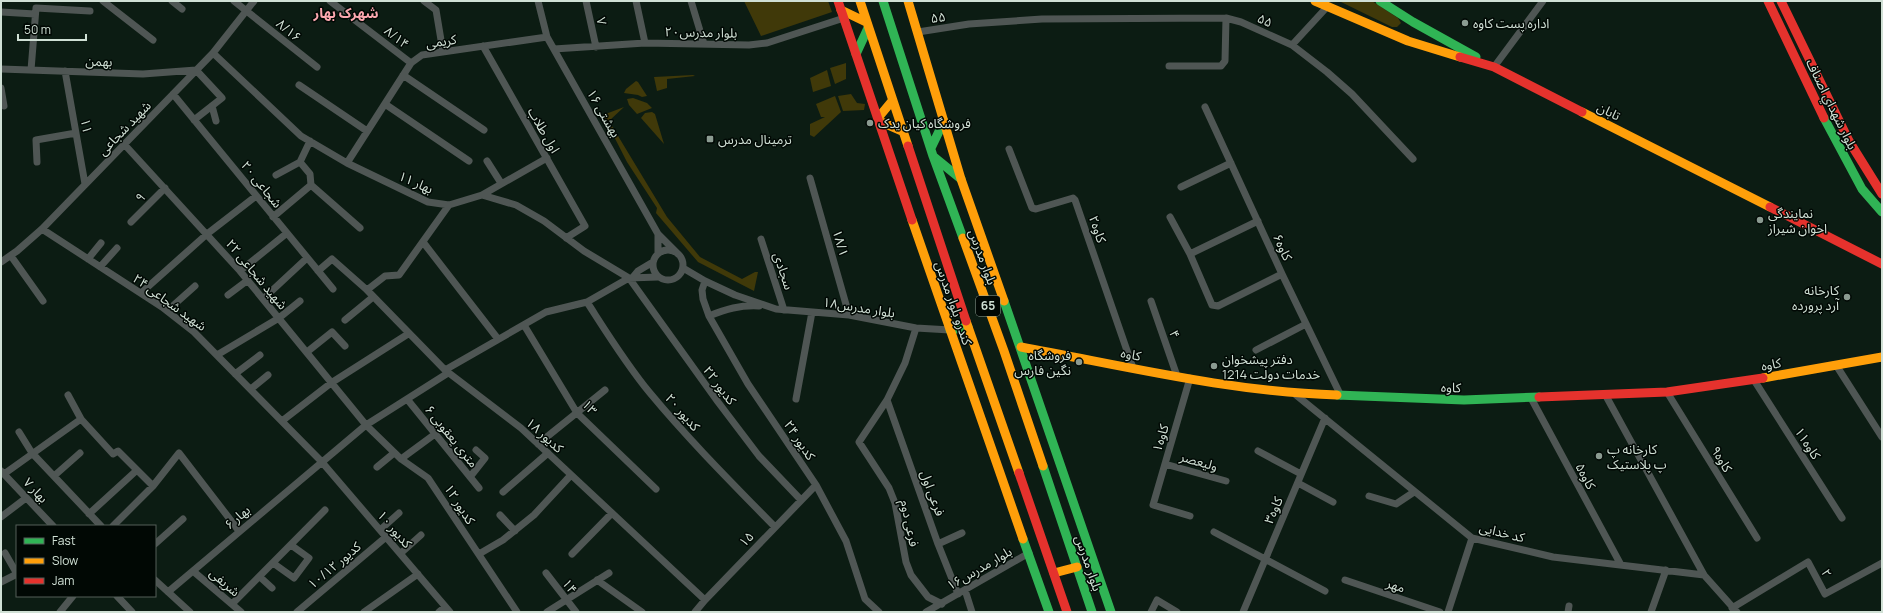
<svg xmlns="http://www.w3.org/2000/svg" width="1883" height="613" font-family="Manrope,'Noto Sans Arabic',sans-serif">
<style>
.green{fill:#403909}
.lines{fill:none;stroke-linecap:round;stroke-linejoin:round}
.street{stroke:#4f5654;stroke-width:7}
.fast{stroke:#30b455;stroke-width:9}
.slow{stroke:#ff9f0a;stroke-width:9}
.jam{stroke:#e5322d;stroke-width:9}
.poi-dot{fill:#8b9b91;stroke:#010804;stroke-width:1.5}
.labels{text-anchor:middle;stroke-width:3;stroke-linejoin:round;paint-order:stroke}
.shield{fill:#010804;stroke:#929f96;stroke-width:1}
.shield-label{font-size:12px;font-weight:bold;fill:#d0e0d5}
.street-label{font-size:13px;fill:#d0e0d5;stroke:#010804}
.poi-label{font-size:13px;fill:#d0e0d5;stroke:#010804;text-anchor:start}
.neighbourhood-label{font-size:14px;font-weight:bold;fill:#fba7af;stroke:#010804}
</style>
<rect width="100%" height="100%" fill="#0c1c13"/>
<path class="green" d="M 744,1 L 828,1 L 832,12 L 761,36 Z
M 1339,1 L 1372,1 L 1398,18 L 1401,23 L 1397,27 L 1392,27 Z
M 846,63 L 846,79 L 835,84 L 830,68 Z
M 827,70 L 831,86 L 813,92 L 810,78 Z
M 693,75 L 695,76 L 667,79 L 667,88 L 657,91 L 654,77 Z
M 636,81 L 638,82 L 647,96 L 642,97 L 638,95 L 624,93 L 626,89 Z
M 851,94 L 857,103 L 865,104 L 864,110 L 843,111 L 838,96 Z
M 835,96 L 841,112 L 814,137 L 810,135 L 810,124 L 825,117 L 821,117 L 816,104 Z
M 633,98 L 647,103 L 652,108 L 637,114 L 629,105 L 627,99 Z
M 624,107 L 609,121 L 667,217 L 700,257 L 742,279 L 755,272 L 758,272 L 754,291 L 698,262 L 656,213 L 657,208 L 627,162 L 603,115 Z
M 652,112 L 655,114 L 664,144 L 641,118 L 645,113 Z"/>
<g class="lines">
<path class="street" d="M 103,1 L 153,40
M 172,1 L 182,9
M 234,1 L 317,67
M 330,1 L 411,63
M 424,1 L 436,10 L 443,52
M 538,1 L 547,37 L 658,234 L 678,254
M 586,1 L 596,47
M 636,1 L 645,43
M 691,1 L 704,44
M 1,12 L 35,14
M 918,32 L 969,24 L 1042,19 L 1226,18 L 1241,22 L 1292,45 L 1327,72 L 1352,94 L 1413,159
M 1292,45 L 1327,7
M 483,46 L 585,226 L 566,238
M 554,49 L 645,43 L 749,45 L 767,43 L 844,18
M 213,53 L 301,136 L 347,163 L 428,202 L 449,205 L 482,195 L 516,205 L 544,221 L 584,251 L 629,278 L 718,402 L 759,456 L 801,500
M 1169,66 L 1221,66 L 1225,61 L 1226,18
M 1494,67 L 1543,1
M 1,69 L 143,74 L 196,70
M 31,70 L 36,8 L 90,11
M 65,71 L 85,184
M 403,75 L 484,130
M 299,85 L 367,131
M 1,88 L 4,106
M 173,94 L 333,289
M 385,104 L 469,161
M 212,106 L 216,121
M 1205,107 L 1282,274 L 1341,396
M 194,120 L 222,98 L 196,70
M 124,144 L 240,271 L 366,425 L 401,459 L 428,478 L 517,612
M 1009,149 L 1032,208 L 1036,209 L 1073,198 L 1075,200 L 1133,368
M 487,161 L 501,183
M 37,162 L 36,140 L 76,133
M 347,163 L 411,63 L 422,55 L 547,37
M 276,175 L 300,162
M 810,178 L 849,315
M 311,185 L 360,228
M 1181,187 L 1231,163
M 482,195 L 547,158
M 273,217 L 311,185 L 310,174 L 300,162 L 310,141
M 1170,217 L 1190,254 L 1212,305 L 1218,306 L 1282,274
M 131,222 L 165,188
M 42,229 L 162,307 L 194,332 L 321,461 L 450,612
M 761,239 L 784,310
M 423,242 L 498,339
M653 265a15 15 0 1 1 30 0a15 15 0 1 1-30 0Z
M 658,253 L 658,234
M 1190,254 L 1258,221
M 11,256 L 43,301
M 88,259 L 101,243
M 1,262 L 17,251 L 42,229 L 213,53 L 254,1
M 100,267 L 117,248
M 683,268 L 705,281 L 735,295 L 776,309 L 849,315 L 916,328 L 950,330
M 240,271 L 287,233
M 318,271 L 332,259 L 367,290 L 445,370 L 521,428 L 705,600
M 633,277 L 638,271 L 653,262
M 705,281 L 702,290 L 703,299 L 709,316 L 748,384 L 816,485 L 846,541 L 865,599 L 879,612
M 367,290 L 385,276 L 399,275 L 449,205
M 141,293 L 207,234 L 256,196
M 228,295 L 248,280
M 263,299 L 307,258
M 1151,301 L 1177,376
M 587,302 C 607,333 626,364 650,393 C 689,440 732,483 775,527
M 167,311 L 195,286
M 709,316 C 726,309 740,305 759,306
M 345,320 L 373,297
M 524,325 L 577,413 L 656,489
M 916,328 L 905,363 L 887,400 L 859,442 L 889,488 L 895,503 L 906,562 L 911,575 L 928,597 L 942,604
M 1256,350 L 1306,324
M 307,352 L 332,332 L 345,346
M 217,355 L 279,318 L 300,301
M 1836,365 L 1882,437
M 445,370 L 546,312 L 587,302 L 629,278 L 658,277
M 235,374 L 260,355
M 1754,380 L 1842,518
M 251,389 L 268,375
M 1667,392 L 1757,538
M 1296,395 L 1472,538 L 1553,557 L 1704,575
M 1606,396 L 1704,575 L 1737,612
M 1531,398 L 1621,565
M 407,399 L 479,488
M 796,399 L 812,312
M 887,400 L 938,544 L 958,594
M 81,419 L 113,454 L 118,451 L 153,486
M 282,421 L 331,383 L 408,334
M 19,432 L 32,453 L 101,526
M 538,444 L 605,390
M 1258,451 L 1301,474
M 401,459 L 435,434
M 1165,464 L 1226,481
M 377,467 L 394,453
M 1,471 L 53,526
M 4,474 L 81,419 L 68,395
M 54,476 L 80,453
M 470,477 L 485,458 L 476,450
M 1298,483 L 1333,502
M 503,492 L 548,453
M 1369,496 L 1396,504 L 1414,492
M 89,514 L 137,470
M 500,515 L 515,531
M 1190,516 L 1153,505 L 1190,378
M 1,517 L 26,498
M 113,526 L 153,486 L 179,453 L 239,531
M 380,530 L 399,513
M 1214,532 L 1325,591
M 155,544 L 183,519
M 938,544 L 962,533
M 5,553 L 17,574
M 401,553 L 421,535
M 479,554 L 503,540 L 534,515 L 571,475
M 572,554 L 612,513
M 273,563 L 294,578 L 309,558 L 291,545
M 193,571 L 241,612
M 546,573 L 576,612
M 260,577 L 272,588
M 155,580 L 190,612
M 597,580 L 642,612
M 1345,580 L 1440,612
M 1,582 L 17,574
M 965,590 L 972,612
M 168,592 L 366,425 L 448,373
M 117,596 L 132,612
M 232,604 L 325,510
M 1732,608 L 1808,562 L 1825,594 L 1882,563
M 60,612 L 73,596
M 297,612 L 386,537
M 364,612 L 418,574
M 439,612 L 445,607
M 547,612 L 609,573
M 695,612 L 705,600 L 816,485
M 926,612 L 1029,553
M 1151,612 L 1157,600 L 1177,612
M 1243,612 L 1325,418
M 1448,612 L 1472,538
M 1568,612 L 1569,606
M 1651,612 L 1666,570"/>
<path class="fast" d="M 883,1 L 933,156 L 963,238
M 1380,1 L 1413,22 L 1476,57
M 856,54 L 868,28
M 1824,118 L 1862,189 L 1882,212
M 931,148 L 944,121
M 934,157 L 961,179
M 1004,301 L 1111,612
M 950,330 L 968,327
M 1337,395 L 1464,400 L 1539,397
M 1043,466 L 1092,612
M 1023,539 L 1049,612"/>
<path class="slow" d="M 860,1 L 908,146
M 908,1 L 961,179 L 1004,301
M 1315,1 L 1408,41 L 1460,57
M 841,10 L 866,22
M 1582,112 L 1770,207
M 878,118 L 892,101
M 879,121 L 902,131
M 912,220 L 1023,539
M 963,238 L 1004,351 L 1043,466
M 966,321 L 1019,473
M 1021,347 C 1125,366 1231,392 1337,395
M 1763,378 L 1882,357
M 1054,573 L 1077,567"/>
<path class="jam" d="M 838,1 L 912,220
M 1768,1 L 1824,118
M 1781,1 L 1849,141 L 1882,194
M 1460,57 L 1494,67 L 1582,112
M 908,146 L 966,321
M 1770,207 L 1882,264
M 1539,397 L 1667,392 L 1763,378
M 1019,473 L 1067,612"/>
</g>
<g class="poi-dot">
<circle cx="1465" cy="23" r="4"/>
<circle cx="870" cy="123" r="4"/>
<rect x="706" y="135" width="8" height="8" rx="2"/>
<circle cx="1760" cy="220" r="4"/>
<circle cx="1847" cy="297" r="4"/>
<circle cx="1079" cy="362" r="4"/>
<circle cx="1214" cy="366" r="4"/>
<circle cx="1599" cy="456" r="4"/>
</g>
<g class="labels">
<rect class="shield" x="976" y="296" width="24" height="20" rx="3"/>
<g class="shield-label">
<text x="988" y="310">65</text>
</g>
<g class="street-label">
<text transform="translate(938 17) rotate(-8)" y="5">۵۵</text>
<text transform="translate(1265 20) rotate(24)" y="5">۵۵</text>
<text transform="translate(602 21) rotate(77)" y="5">۷</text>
<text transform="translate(289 30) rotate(39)" y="5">۸/۱۶</text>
<text transform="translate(701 32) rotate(1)" y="5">بلوار مدرس۲۰</text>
<text transform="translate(397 37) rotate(38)" y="5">۸/۱۴</text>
<text transform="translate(441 41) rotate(-9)" y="5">کریمی</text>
<text transform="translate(99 61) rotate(2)" y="5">بهمن</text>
<text transform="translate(1832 104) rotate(64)" y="5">بلوار شهداي اصناف</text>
<text transform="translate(1609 111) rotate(27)" y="5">تابان</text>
<text transform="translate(604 113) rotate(60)" y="5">۱۶ بهشتی</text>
<text transform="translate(87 126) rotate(80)" y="5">۱۱</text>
<text transform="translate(124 128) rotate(-46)" y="5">شهید شجاعی</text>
<text transform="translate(544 130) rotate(60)" y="5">اول طلاب</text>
<text transform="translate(416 182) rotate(24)" y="5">بهار ۱۱</text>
<text transform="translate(262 184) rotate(51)" y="5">شجاعی ۲۰</text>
<text transform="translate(140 197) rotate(-44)" y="5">۹</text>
<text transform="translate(1098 229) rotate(71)" y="5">کاوه۲</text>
<text transform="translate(841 243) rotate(74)" y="5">۱۸/۱</text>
<text transform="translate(1283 247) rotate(66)" y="5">کاوه۶</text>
<text transform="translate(983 257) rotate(70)" y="5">بلوار مدرس</text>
<text transform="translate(784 271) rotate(72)" y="5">سجادی</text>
<text transform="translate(257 274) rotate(50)" y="5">شهید شجاعی ۲۲</text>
<text transform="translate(170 302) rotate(36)" y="5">شهید شجاعی ۲۴</text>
<text transform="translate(954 303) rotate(71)" y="5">کندرو بلوار مدرس</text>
<text transform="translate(859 307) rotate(9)" y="5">بلوار مدرس۱۸</text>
<text transform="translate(1175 334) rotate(70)" y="5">۴</text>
<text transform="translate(1131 354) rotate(11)" y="5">کاوه</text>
<text transform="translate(1771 364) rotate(-10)" y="5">کاوه</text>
<text transform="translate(720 385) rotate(53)" y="5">کدیور ۲۲</text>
<text transform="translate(1451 387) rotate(2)" y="5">کاوه</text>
<text transform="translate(590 407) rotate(49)" y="5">۱۳</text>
<text transform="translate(683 412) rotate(49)" y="5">کدیور ۲۰</text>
<text transform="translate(545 435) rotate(42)" y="5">کدیور ۱۸</text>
<text transform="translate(452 436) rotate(51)" y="5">۶ متری یعقوبی</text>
<text transform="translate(1160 438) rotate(-73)" y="5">کاوه۱</text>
<text transform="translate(800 440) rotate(56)" y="5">کدیور ۲۴</text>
<text transform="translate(1808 443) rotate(57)" y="5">کاوه۱۱</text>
<text transform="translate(1722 459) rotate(59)" y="5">کاوه۹</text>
<text transform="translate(1199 461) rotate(16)" y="5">ولیعصر</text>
<text transform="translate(1586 476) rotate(62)" y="5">کاوه۵</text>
<text transform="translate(36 490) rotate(47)" y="5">بهار ۷</text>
<text transform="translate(933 493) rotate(70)" y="5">فرعی اول</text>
<text transform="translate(460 504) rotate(57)" y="5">کدیور ۱۲</text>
<text transform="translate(1273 510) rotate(-67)" y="5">کاوه۳</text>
<text transform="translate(237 517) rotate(-40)" y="5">بهار ۶</text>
<text transform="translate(910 523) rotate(78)" y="5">فرعی دوم</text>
<text transform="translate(395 529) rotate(49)" y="5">کدیور ۱۰</text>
<text transform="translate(1502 532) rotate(14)" y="5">کد خدایی</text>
<text transform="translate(746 539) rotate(-46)" y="5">۱۵</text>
<text transform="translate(1089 563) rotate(71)" y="5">بلوار مدرس</text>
<text transform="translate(334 565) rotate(-40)" y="5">کدیور ۱۰/۱۲</text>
<text transform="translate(979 568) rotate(-30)" y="5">بلوار مدرس۱۶</text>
<text transform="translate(1827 573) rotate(62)" y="5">۲</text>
<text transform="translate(225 582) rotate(41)" y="5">شریفی</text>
<text transform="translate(1396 585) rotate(19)" y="5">مهر</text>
<text transform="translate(570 586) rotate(54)" y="5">۱۴</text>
</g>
<g class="poi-label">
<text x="1473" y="28">اداره پست کاوه</text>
<text x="878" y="128">فروشگاه کیان یدک</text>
<text x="718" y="144">ترمینال مدرس</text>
<text x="1768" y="218">نمایندگی<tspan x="1768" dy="15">اخوان شیراز</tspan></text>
<text x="1839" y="295" text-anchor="end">کارخانه<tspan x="1839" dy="15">آرد پرورده</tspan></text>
<text x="1071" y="360" text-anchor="end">فروشگاه<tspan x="1071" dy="15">نگین فارس</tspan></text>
<text x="1222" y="364">دفتر پیشخوان<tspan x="1222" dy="15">خدمات دولت 1214</tspan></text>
<text x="1607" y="454">کارخانه پ<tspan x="1607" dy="15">پ پلاستیک</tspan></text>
</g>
<g class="neighbourhood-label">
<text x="346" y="18">شهرک بهار</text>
</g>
</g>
<rect width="1883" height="613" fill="none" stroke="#d0e0d5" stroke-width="4"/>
<rect x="16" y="525" width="140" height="72" fill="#010804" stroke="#545e58"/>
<rect x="24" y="538" width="20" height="6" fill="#30b455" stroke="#545e58"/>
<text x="52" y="545" font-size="12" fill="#d0e0d5">Fast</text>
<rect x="24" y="558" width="20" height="6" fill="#ff9f0a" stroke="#545e58"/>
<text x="52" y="565" font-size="12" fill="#d0e0d5">Slow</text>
<rect x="24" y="578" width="20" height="6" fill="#e5322d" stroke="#545e58"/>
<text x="52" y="585" font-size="12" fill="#d0e0d5">Jam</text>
<path d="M18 34v6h68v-6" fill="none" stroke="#d0e0d5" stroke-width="2"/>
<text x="24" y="34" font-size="12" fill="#d0e0d5" stroke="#010804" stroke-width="3" paint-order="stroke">50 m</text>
</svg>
